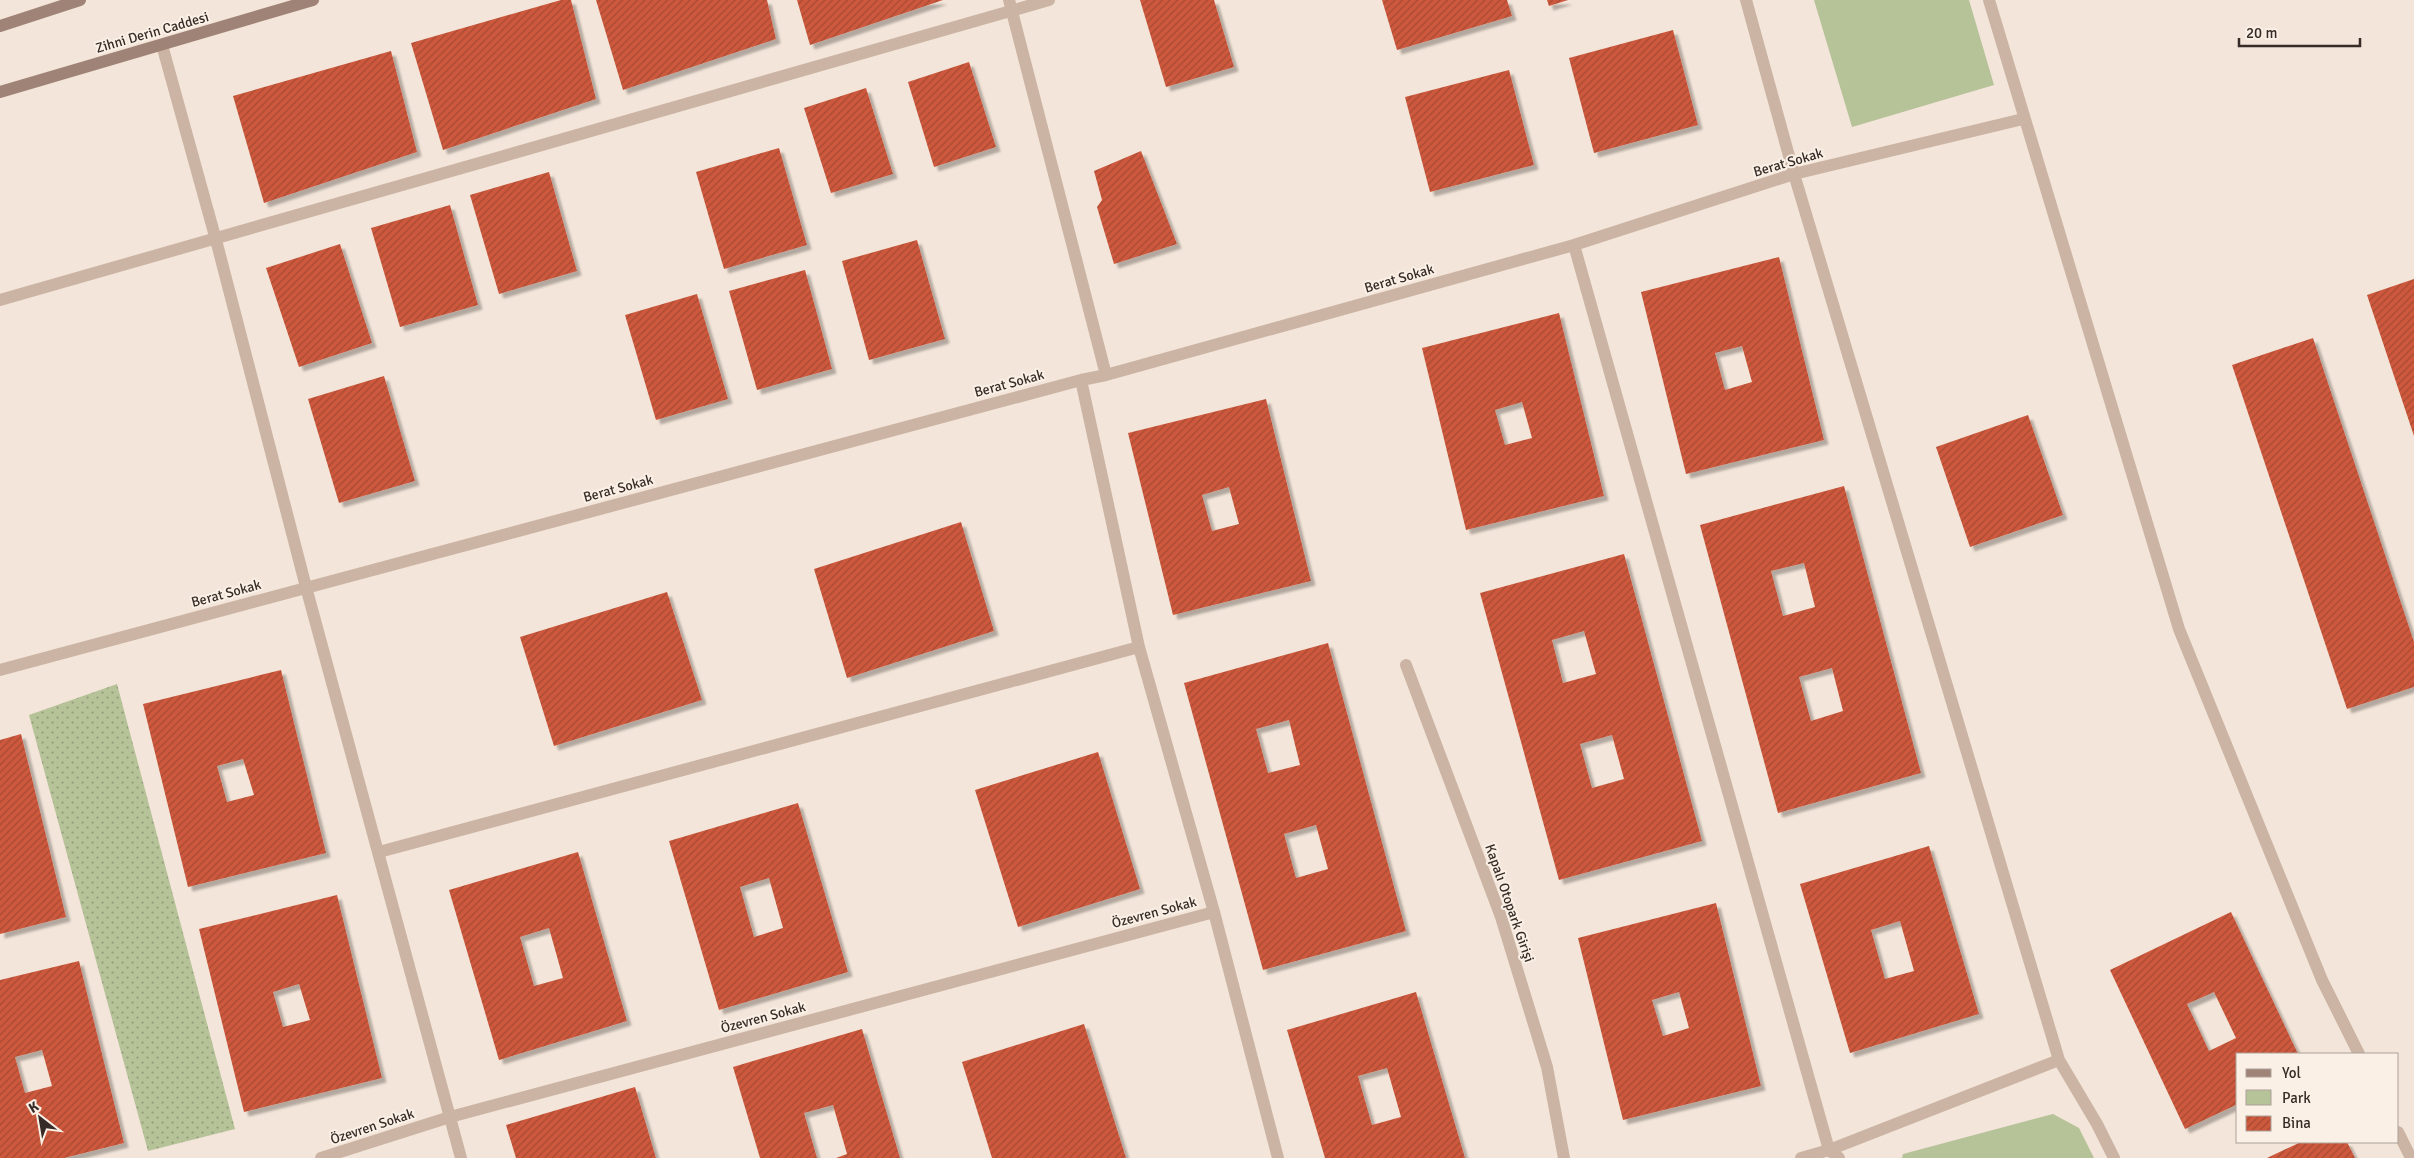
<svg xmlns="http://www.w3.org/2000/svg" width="2414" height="1158" font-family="Signika,sans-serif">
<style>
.grass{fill:url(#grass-dots)}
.park{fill:#b6c298}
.building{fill:url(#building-hatch);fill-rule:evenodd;filter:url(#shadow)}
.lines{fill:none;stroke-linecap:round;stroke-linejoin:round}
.lane{stroke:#cbb4a4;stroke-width:12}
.street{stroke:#cbb4a4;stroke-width:12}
.secondary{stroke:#9f8376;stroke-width:12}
.labels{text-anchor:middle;stroke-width:4;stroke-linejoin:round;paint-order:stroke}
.street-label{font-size:14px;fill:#362b26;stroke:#faf0e6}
</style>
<defs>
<pattern id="grass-dots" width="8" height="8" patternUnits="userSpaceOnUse" patternTransform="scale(1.25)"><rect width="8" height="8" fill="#b6c298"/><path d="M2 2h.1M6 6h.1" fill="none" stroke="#959e7c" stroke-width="1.8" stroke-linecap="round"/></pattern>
<pattern id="building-hatch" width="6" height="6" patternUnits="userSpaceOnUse" patternTransform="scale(1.25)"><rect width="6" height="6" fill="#cd593d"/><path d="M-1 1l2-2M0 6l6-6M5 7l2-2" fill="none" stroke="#a74a33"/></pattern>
<filter id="shadow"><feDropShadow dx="4.5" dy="4.5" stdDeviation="1" flood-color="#0004"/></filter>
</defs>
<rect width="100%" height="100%" fill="#f3e5d9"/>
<path class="grass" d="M 117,684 L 235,1129 L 148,1151 L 29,715 Z"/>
<path class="park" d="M 1814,0 L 1969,0 L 1994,85 L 1852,127 Z
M 2053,1114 L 2079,1128 L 2094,1158 L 1902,1158 L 1903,1154 Z"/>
<path class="building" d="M 561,0 L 571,0 L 596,99 L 443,150 L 411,43 Z
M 596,0 L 767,0 L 776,39 L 623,90 Z
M 797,0 L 943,0 L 810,45 Z
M 1140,0 L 1214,0 L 1234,67 L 1166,87 Z
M 1382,0 L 1507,0 L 1512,16 L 1397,50 Z
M 1547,0 L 1568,0 L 1549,6 Z
M 1673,30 L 1698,125 L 1594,153 L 1569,58 Z
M 391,51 L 417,152 L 264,203 L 233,96 Z
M 969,62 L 996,147 L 934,167 L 908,82 Z
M 1509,70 L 1534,165 L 1430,192 L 1405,97 Z
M 866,88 L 893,174 L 831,193 L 804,108 Z
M 779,148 L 807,245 L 724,269 L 696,172 Z
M 1141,151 L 1177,244 L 1114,264 L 1097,207 L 1102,200 L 1094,171 Z
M 549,172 L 577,271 L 499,294 L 470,195 Z
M 450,205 L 478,305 L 400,327 L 371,228 Z
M 917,240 L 945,339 L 869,360 L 842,261 Z
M 340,244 L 372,343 L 299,367 L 266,268 Z
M 1779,257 L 1824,440 L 1686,474 L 1641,292 ZM 1742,346 L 1752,382 L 1725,390 L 1715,353 Z
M 805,270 L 832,369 L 757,390 L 729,291 Z
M 2414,279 L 2414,436 L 2367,295 Z
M 697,294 L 728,399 L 656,420 L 625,315 Z
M 1559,313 L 1604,496 L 1466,530 L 1422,348 ZM 1522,402 L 1532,438 L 1505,445 L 1495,410 Z
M 2313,338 L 2414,642 L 2414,687 L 2347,709 L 2232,365 Z
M 384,376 L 415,481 L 339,503 L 308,399 Z
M 1266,399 L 1311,581 L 1173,615 L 1128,433 ZM 1229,487 L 1239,524 L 1212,531 L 1202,495 Z
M 2028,415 L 2063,515 L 1970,547 L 1936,447 Z
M 1844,486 L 1921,773 L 1778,813 L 1700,525 ZM 1804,563 L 1815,607 L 1783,616 L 1771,571 ZM 1832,668 L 1843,711 L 1811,721 L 1799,677 Z
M 961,522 L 994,631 L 847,678 L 814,569 Z
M 1624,554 L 1702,841 L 1559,880 L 1480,593 ZM 1584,631 L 1596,674 L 1563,683 L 1552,640 ZM 1612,735 L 1624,779 L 1592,788 L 1580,744 Z
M 667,592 L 702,700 L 554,746 L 520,637 Z
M 1328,643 L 1406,931 L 1263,970 L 1184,683 ZM 1289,720 L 1300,765 L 1268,773 L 1256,729 ZM 1316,825 L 1328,869 L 1296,878 L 1284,834 Z
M 281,670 L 326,853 L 188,887 L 143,704 ZM 243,759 L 254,795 L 227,802 L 217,766 Z
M 21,734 L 66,917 L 0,934 L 0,740 Z
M 1098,752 L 1140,889 L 1018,927 L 975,790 Z
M 798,803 L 848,972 L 719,1010 L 669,841 ZM 769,878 L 783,928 L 754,937 L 740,887 Z
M 1929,846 L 1979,1014 L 1850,1053 L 1800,884 ZM 1900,921 L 1914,971 L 1885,979 L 1871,930 Z
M 578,852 L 627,1021 L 499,1060 L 449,890 ZM 549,928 L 563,978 L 534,986 L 520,937 Z
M 337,895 L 382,1078 L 244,1112 L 199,929 ZM 299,984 L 310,1020 L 283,1027 L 273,992 Z
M 1716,903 L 1761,1086 L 1623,1120 L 1578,938 ZM 1679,992 L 1689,1028 L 1663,1036 L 1652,1000 Z
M 2231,912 L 2298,1054 L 2238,1054 L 2238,1104 L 2185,1129 L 2110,970 ZM 2214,992 L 2236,1038 L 2209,1051 L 2187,1004 Z
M 79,961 L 124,1143 L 64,1158 L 0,1158 L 0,980 ZM 42,1050 L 52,1086 L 25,1093 L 15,1057 Z
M 1416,992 L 1465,1158 L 1325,1158 L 1287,1030 ZM 1387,1068 L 1401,1117 L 1372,1125 L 1358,1076 Z
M 1084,1024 L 1126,1158 L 992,1158 L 962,1062 Z
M 862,1029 L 900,1158 L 836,1158 L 847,1154 L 833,1105 L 804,1113 L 817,1158 L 760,1158 L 733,1067 Z
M 635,1087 L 656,1158 L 516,1158 L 506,1125 Z
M 2301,1142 L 2347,1142 L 2355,1158 L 2267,1158 Z"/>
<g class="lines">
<path class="lane" d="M 1406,665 L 1501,917 L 1547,1067 L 1564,1158"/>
<path class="street" d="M 1009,0 L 1106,375
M 1746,0 L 1794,174 L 2059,1060 L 2097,1124 L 2114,1158
M 1989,0 L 2179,629 L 2322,980 L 2359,1054
M 162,45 L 216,240 L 306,587 L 461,1158
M 1574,245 L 1829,1150 L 1839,1158
M 0,300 L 1049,0
M 1081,380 L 1139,647 L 1214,912 L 1278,1158
M 0,670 L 1081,380 L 1106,375 L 1574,245 L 1794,174 L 2023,119
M 379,852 L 1139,647
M 2398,1132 L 2411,1158
M 321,1158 L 450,1117 L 1214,912
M 1801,1158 L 1829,1150 L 2059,1060"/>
<path class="secondary" d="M 0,26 L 80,0
M 0,92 L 313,0"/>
</g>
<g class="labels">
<g class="street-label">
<text transform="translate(152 32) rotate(-16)" y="5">Zihni Derin Caddesi</text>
<text transform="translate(1788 162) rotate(-16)" y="5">Berat Sokak</text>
<text transform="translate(1399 278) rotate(-16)" y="5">Berat Sokak</text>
<text transform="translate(1009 383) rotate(-15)" y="5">Berat Sokak</text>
<text transform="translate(618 488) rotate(-15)" y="5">Berat Sokak</text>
<text transform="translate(226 593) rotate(-15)" y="5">Berat Sokak</text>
<text transform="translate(1510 903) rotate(71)" y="5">Kapalı Otopark Girişi</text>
<text transform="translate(1154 912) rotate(-15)" y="5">Özevren Sokak</text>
<text transform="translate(763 1017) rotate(-15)" y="5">Özevren Sokak</text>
<text transform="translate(372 1126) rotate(-18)" y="5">Özevren Sokak</text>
</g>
</g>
<rect x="2236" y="1053" width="162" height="90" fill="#faf0e6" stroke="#aca199"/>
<rect x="2246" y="1069" width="25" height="8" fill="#9f8376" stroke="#aca199"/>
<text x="2282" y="1078" font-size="15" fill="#362b26">Yol</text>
<rect x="2246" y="1090" width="25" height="15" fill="#b6c298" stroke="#aca199"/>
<text x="2282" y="1103" font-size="15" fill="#362b26">Park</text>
<rect x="2246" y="1116" width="25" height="15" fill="url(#building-hatch)" stroke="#aca199"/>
<text x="2282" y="1128" font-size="15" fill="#362b26">Bina</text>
<g transform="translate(40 1118) rotate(329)" stroke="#faf0e6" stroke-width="4" paint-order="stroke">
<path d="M0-4L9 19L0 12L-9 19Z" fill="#362b26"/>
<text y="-8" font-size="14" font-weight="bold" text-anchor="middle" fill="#362b26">K</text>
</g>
<path d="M2239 38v8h121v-8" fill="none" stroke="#362b26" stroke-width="2.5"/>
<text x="2246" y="38" font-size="15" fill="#362b26" stroke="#faf0e6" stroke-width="4" paint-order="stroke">20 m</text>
</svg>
